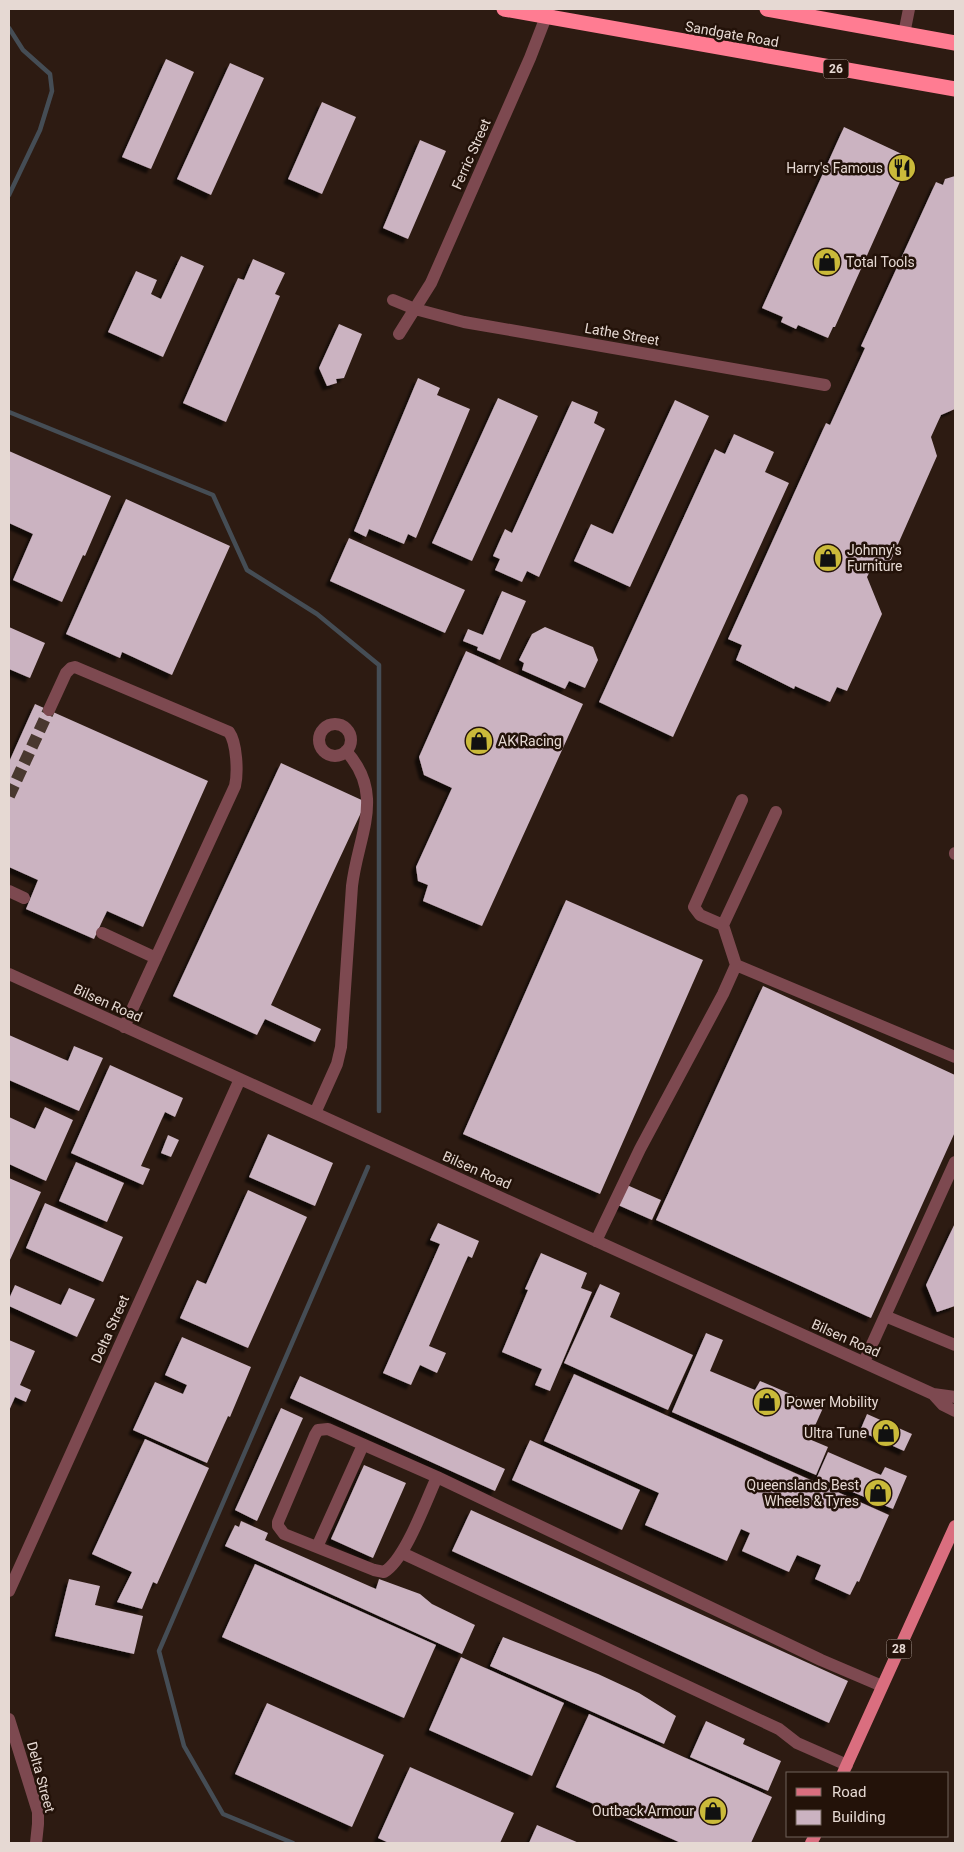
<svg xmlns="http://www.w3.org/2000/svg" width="964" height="1852" font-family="Roboto,sans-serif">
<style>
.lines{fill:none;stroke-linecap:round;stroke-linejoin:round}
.stream{stroke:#454d55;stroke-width:4.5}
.building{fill:#cbb3c1;filter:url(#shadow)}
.minor-tunnel{stroke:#49382f;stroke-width:12;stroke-dasharray:12 6;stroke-linecap:butt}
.minor{stroke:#7d4950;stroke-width:12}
.major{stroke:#da6e7f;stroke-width:12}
.highway{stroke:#ff7c92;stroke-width:15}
.labels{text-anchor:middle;stroke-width:5;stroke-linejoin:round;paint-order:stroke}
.shield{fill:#231209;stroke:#ac9d96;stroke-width:1}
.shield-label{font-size:12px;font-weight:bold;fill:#e6d9d3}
.street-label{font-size:14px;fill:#e6d9d3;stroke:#231209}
.poi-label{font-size:14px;fill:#e6d9d3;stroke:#231209;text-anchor:end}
</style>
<defs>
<filter id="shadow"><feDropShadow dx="-4.5" dy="4.5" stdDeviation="1" flood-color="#0009"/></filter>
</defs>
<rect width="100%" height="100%" fill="#2d1b12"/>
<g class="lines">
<path class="stream" d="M 9,28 L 23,50 L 50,74 L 52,91 L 40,130 L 9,195
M 9,412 L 213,495 L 247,570 L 317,614 L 379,665 L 379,1111
M 293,1843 L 223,1814 L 184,1746 L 159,1651 L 368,1167"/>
</g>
<path class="building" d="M 166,59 L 194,72 L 151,169 L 122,157 Z
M 230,63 L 264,78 L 211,195 L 177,179 Z
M 322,102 L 356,117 L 322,194 L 288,179 Z
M 844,127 L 904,155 L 896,172 L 903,175 L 835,327 L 833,327 L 828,338 L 798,325 L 796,329 L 781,322 L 783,317 L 762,308 Z
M 420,140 L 446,151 L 408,239 L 383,228 Z
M 955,176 L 955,409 L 941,415 L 931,437 L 937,456 L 891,560 L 872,567 L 867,577 L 882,614 L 847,691 L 837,687 L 830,702 L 795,686 L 794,689 L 736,660 L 742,645 L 728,639 L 826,423 L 830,425 L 865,348 L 861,346 L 936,182 L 943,185 L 945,179 Z
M 181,256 L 204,266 L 163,357 L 108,332 L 136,271 L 157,280 L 151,294 L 161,299 Z
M 253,259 L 285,273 L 275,294 L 280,296 L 226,422 L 183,403 L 238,278 L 244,280 Z
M 339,324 L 362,334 L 344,378 L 336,379 L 337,383 L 327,386 L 319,368 Z
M 418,378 L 440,388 L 437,395 L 470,409 L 416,538 L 408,534 L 404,544 L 369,529 L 366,537 L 354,531 Z
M 498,398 L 538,416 L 472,561 L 432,543 Z
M 675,400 L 709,416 L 630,587 L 574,561 L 591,524 L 613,534 Z
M 572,401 L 598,412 L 594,423 L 605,429 L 539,577 L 527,571 L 522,582 L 495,570 L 500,559 L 493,556 L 505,529 L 512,533 Z
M 734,434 L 774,452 L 765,472 L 789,483 L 673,737 L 599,702 L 715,449 L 725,454 Z
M 9,451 L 111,496 L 85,556 L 83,555 L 62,602 L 13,580 L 33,534 L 9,523 Z
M 126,499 L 230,546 L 172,675 L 122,652 L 120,658 L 66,634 Z
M 349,538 L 465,590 L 445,633 L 330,581 Z
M 502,591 L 526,601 L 500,660 L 477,650 L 478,647 L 463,641 L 468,629 L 483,635 Z
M 9,627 L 45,643 L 30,678 L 9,669 Z
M 545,627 L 593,647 L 598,660 L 585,688 L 569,681 L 565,689 L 522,670 L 524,663 L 519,660 L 532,634 Z
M 466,651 L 583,704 L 482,926 L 423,901 L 428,885 L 418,881 L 416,867 L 452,788 L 424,775 L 419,757 Z
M 35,704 L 208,781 L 143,927 L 107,911 L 94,939 L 26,909 L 38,880 L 9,867 L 9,762 Z
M 281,763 L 366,802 L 271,1005 L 321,1029 L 315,1042 L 265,1019 L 257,1035 L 173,996 Z
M 566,900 L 703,960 L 600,1194 L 463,1134 Z
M 763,986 L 955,1075 L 955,1132 L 871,1318 L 656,1220 Z
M 9,1035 L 68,1061 L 74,1046 L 103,1058 L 79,1111 L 9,1080 Z
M 110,1065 L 183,1098 L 175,1117 L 165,1112 L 141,1166 L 150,1169 L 143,1185 L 71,1153 Z
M 45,1107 L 73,1120 L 46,1181 L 9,1164 L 9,1117 L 35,1129 Z
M 268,1134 L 333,1163 L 315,1206 L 249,1177 Z
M 168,1135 L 179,1140 L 171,1157 L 161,1153 Z
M 76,1162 L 124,1183 L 107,1222 L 59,1201 Z
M 9,1178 L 41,1192 L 9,1262 Z
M 627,1185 L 661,1200 L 652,1220 L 618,1205 Z
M 248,1190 L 307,1217 L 248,1348 L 180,1318 L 197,1280 L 206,1284 Z
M 45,1203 L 123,1237 L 103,1282 L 26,1248 Z
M 438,1223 L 479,1241 L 472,1258 L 468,1256 L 429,1346 L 446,1353 L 437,1373 L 420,1365 L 411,1385 L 383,1373 L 440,1244 L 430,1240 Z
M 955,1223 L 955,1306 L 937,1312 L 926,1285 Z
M 541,1253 L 587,1273 L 581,1288 L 592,1292 L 550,1391 L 535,1385 L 542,1369 L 502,1352 L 528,1290 L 525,1289 Z
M 600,1284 L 620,1293 L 610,1317 L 693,1355 L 668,1410 L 564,1363 Z
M 15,1285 L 61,1305 L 69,1288 L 95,1299 L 77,1337 L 9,1306 L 9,1299 Z
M 706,1333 L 723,1340 L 710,1371 L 755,1390 L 760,1381 L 823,1408 L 809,1439 L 828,1447 L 816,1475 L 672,1412 Z
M 182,1337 L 251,1367 L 230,1417 L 228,1416 L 207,1463 L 133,1430 L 155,1382 L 183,1394 L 187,1385 L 165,1375 Z
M 9,1340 L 35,1351 L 20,1385 L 31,1390 L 26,1402 L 15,1397 L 9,1411 Z
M 574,1374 L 889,1515 L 859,1582 L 857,1581 L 850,1595 L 815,1579 L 821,1565 L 797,1555 L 789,1572 L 742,1551 L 750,1533 L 741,1529 L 727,1561 L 645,1525 L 659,1493 L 544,1441 Z
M 300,1376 L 505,1469 L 495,1491 L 290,1398 Z
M 281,1408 L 303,1418 L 257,1521 L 235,1510 Z
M 867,1414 L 912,1434 L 904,1451 L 860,1431 Z
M 145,1439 L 209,1468 L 157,1584 L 153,1582 L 142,1609 L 117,1602 L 132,1572 L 92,1554 Z
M 530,1440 L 640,1490 L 622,1530 L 512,1480 Z
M 828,1452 L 881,1475 L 885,1467 L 907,1476 L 893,1509 L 817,1477 Z
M 364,1465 L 406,1483 L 373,1558 L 331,1539 Z
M 471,1510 L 848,1681 L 829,1723 L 452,1551 Z
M 241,1521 L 268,1533 L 265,1540 L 376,1589 L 379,1579 L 420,1594 L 432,1604 L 475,1625 L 462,1654 L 225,1546 L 235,1525 L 239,1527 Z
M 255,1564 L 436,1645 L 404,1718 L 222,1637 Z
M 69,1579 L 100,1586 L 95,1605 L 143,1616 L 134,1654 L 55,1636 Z
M 503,1637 L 598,1674 L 639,1693 L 676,1716 L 664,1744 L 490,1666 Z
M 461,1657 L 564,1703 L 532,1776 L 429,1730 Z
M 267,1703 L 384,1755 L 352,1827 L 235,1774 Z
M 589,1714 L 772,1797 L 751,1843 L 681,1843 L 556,1787 Z
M 706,1721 L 745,1739 L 743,1744 L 781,1761 L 768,1791 L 690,1757 Z
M 410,1767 L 514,1813 L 500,1843 L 389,1843 L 378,1838 Z
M 537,1825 L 579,1843 L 529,1843 Z"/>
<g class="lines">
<path class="minor-tunnel" d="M 9,796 L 49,710"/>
<path class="minor" d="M 904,34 L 909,9
M 393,300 L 415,309 L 464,322 L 825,385
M 399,334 L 431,283 L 530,58 L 549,9
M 49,710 L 66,673 L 71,668 L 75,667 L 229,732 C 237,743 238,773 235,786 L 124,1027
M319 740a16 16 0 1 1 32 0a16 16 0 1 1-32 0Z
M 955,854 L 955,853
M 9,891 L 24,898
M 723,925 L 776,812
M 102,933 L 156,958
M 736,965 L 723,925 L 700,915 L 694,907 L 742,800
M 9,974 L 933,1394 L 955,1397
M 315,1113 L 337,1064 L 341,1047 L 352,886 C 358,835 386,795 346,751
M 596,1241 L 640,1149 L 723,994 L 736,965 L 955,1057
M 885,1316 L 955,1345
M 864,1362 L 955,1162
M 933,1394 L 943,1405 L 955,1411
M 437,1477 C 426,1501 405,1560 384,1572 L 374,1570 L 284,1534 L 278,1526 L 278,1522 L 315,1435 L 318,1430 L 328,1429 L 437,1477 L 821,1660 L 882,1686
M 317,1547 L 363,1445
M 402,1553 L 779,1729 L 797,1743 L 847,1765
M 9,1591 L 240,1079
M 9,1719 L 38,1812 L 38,1824 L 36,1843"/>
<path class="major" d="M 843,1773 L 955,1526
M 811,1843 L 815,1836"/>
<path class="highway" d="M 504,9 L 955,89
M 767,9 L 955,43"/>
</g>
<defs>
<symbol id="restaurant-disc" viewBox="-11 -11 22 22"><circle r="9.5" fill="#caba3a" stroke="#231209"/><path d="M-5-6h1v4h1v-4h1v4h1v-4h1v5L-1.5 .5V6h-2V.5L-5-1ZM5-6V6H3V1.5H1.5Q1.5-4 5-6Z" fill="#111"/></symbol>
<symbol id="shop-disc" viewBox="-11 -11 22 22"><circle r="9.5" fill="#caba3a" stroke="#231209"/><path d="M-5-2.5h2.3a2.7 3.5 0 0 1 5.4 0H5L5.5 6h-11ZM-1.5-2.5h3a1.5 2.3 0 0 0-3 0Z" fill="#111"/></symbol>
</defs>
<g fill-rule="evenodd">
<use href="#restaurant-disc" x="886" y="152" width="32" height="32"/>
<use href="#shop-disc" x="811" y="246" width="32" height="32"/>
<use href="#shop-disc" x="812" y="542" width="32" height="32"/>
<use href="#shop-disc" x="463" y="725" width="32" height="32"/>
<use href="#shop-disc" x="751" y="1386" width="32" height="32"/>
<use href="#shop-disc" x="870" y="1417" width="32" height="32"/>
<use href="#shop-disc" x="862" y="1477" width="32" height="32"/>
<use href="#shop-disc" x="697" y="1795" width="32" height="32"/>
</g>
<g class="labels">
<g class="shield">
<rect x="823.5" y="59.5" width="25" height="19" rx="4"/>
<rect x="886.5" y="1639.5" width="25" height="19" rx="4"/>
</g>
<g class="shield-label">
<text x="836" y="73">26</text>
<text x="899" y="1653">28</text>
</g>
<g class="street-label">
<text transform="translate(732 34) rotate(10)" y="5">Sandgate Road</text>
<text transform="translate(471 154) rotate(-66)" y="5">Ferric Street</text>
<text transform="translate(622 334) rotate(10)" y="5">Lathe Street</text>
<text transform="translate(108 1003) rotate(24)" y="5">Bilsen Road</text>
<text transform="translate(477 1170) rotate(24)" y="5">Bilsen Road</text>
<text transform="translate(110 1329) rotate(-66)" y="5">Delta Street</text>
<text transform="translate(846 1338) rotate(24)" y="5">Bilsen Road</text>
<text transform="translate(41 1777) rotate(75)" y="5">Delta Street</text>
</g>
<g class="poi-label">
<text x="883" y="173">Harry's Famous</text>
<text x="846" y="267" text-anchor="start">Total Tools</text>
<text x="847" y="555" text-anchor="start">Johnny's<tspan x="847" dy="16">Furniture</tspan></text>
<text x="498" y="746" text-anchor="start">AK Racing</text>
<text x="786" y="1407" text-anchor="start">Power Mobility</text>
<text x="867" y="1438">Ultra Tune</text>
<text x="859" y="1490">Queenslands Best<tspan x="859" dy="16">Wheels &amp; Tyres</tspan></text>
<text x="694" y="1816">Outback Armour</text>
</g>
</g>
<rect width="964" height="1852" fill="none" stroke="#e6d9d3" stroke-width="20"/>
<rect x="786" y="1772" width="162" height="65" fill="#231209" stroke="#71625a"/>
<rect x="796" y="1788" width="25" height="8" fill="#da6e7f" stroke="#71625a"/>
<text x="832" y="1797" font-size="15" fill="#e6d9d3">Road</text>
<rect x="796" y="1810" width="25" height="15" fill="#cbb3c1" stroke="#71625a"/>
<text x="832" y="1822" font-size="15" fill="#e6d9d3">Building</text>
</svg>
